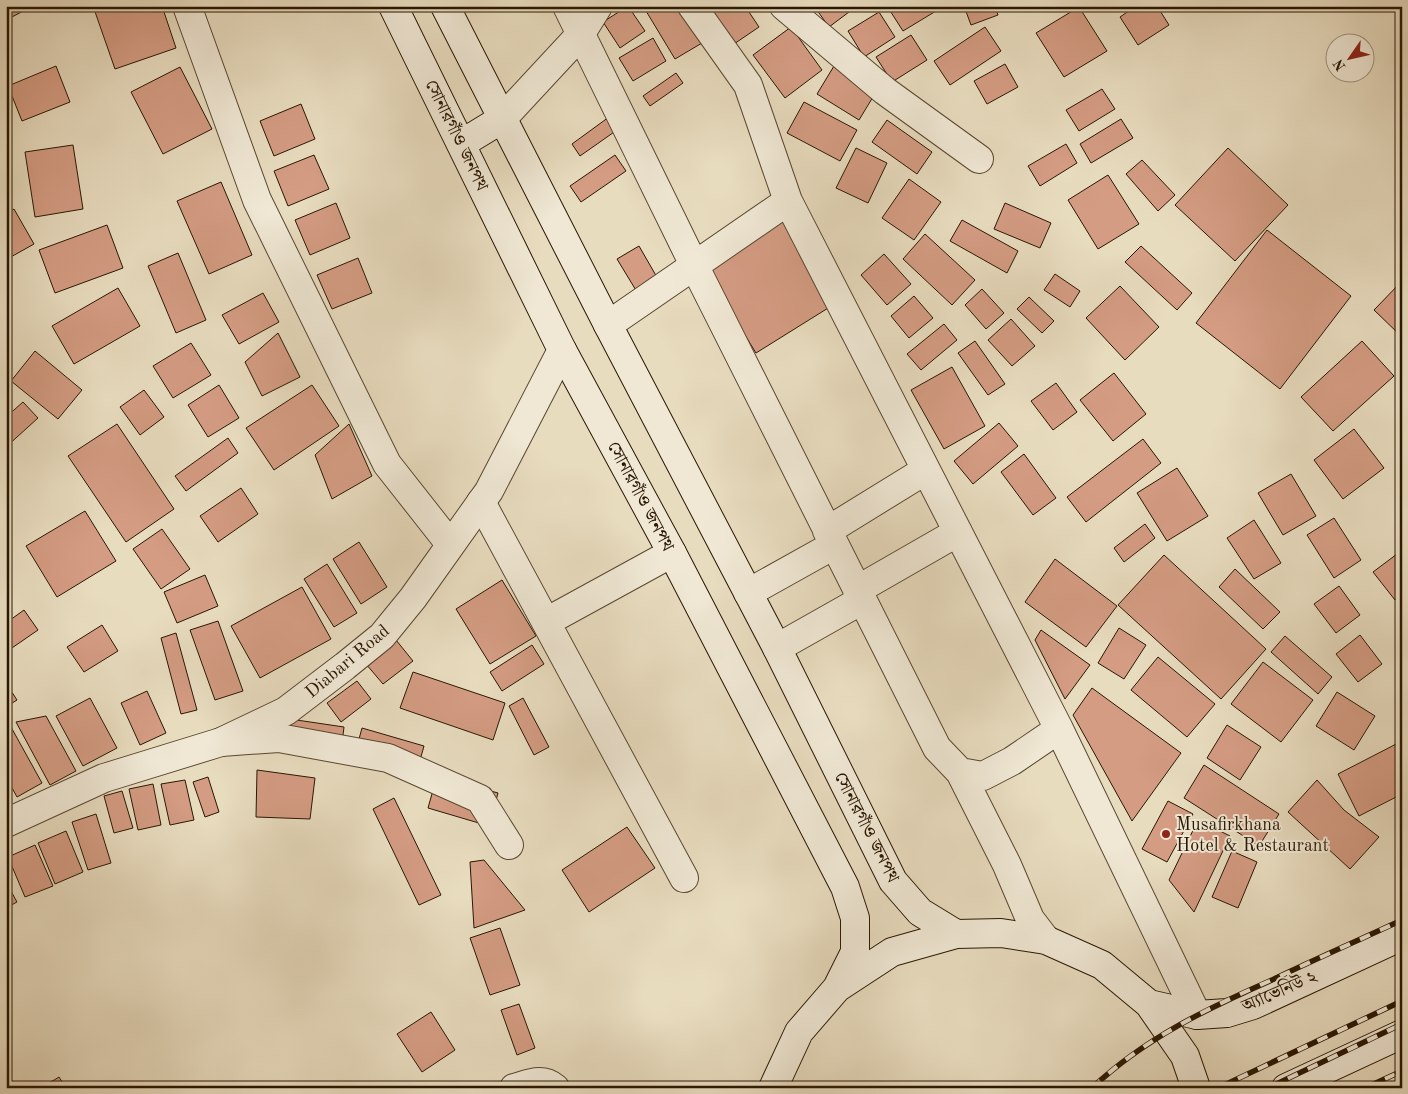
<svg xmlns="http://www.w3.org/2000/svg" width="1408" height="1094" font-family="'Old Standard TT','Noto Serif Bengali',serif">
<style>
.building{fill:#d49c83;stroke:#291702}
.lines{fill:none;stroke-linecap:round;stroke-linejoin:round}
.minor-casing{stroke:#594831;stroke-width:30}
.tertiary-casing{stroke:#594831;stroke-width:30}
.secondary-casing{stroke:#291702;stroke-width:30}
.minor{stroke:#f0e8d5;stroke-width:28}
.tertiary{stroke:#f0e8d5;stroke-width:28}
.secondary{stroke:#f0e8d5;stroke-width:28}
.rail-casing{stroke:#291702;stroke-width:5.5}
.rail{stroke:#f0e8d5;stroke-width:4;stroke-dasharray:11;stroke-linecap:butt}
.poi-dot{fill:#8f2418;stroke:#f0e8d5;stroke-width:2}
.labels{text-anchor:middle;stroke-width:4;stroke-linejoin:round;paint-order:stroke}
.street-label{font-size:18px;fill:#291702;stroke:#f0e8d5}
.poi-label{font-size:18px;fill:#291702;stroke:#f0e8d5;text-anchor:start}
</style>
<rect width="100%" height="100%" fill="#e8dcbf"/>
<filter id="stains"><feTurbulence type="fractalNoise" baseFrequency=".004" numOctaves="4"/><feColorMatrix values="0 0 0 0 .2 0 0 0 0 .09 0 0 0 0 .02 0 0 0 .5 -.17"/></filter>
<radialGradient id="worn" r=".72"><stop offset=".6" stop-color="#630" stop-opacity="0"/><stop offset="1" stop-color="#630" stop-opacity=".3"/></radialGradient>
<path class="building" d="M 6,6 L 33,6 L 8,19 L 6,16 Z
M 93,6 L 162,6 L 176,48 L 115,69 Z
M 628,6 L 645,31 L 620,48 L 603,22 Z
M 643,6 L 680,6 L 702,43 L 675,59 Z
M 709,6 L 745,6 L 759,27 L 734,44 Z
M 814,6 L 857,6 L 829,27 Z
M 887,6 L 933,6 L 936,11 L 903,31 Z
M 964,6 L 995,6 L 998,15 L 971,25 Z
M 1136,6 L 1157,6 L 1169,25 L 1138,45 L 1120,17 Z
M 1079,7 L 1107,51 L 1064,77 L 1036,33 Z
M 879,12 L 895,37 L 864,57 L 848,31 Z
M 791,27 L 822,70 L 785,98 L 753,55 Z
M 985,27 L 1001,51 L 950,85 L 934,61 Z
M 911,35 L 927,60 L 892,82 L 876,57 Z
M 653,38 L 666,61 L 633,81 L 619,58 Z
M 1005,64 L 1018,87 L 987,104 L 974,81 Z
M 56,66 L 70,102 L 22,121 L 8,86 Z
M 834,66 L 876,92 L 859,120 L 817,94 Z
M 180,67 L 212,129 L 163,154 L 131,92 Z
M 676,73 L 683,83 L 650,106 L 643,96 Z
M 1102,89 L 1115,109 L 1079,131 L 1066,110 Z
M 804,102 L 857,130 L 840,161 L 787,133 Z
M 301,104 L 315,139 L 274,156 L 260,121 Z
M 609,117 L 617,130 L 580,156 L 572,144 Z
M 1121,119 L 1133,138 L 1091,163 L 1080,144 Z
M 887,120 L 932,152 L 917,174 L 872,142 Z
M 1066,144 L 1077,163 L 1040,186 L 1028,166 Z
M 73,145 L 83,209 L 35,217 L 25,152 Z
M 856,148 L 887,163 L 868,203 L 836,188 Z
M 1228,148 L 1288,205 L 1235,261 L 1175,205 Z
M 314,155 L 329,189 L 288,206 L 274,171 Z
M 615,155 L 626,171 L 581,202 L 570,186 Z
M 1142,160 L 1175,195 L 1158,211 L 1126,174 Z
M 1108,175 L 1139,224 L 1098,249 L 1068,200 Z
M 909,179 L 941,202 L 914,240 L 882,218 Z
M 221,182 L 252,255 L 209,274 L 177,201 Z
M 336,203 L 350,238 L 310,255 L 295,220 Z
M 1005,203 L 1051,223 L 1040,248 L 994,229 Z
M 14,209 L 34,244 L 9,258 L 6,254 L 6,214 Z
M 786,212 L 841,300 L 756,353 L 701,264 Z
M 962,220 L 1018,251 L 1007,273 L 950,241 Z
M 107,225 L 123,268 L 55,293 L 39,250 Z
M 1267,230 L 1351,296 L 1280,389 L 1196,323 Z
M 925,234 L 975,280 L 952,305 L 903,259 Z
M 639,246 L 658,279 L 637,292 L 617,259 Z
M 1141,246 L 1192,293 L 1177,310 L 1125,262 Z
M 178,253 L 206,320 L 176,333 L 148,266 Z
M 884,254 L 911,284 L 887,305 L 861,275 Z
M 358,258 L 372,293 L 332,309 L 317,275 Z
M 1055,274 L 1080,291 L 1070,307 L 1044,290 Z
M 1402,281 L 1402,337 L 1374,310 Z
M 1120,286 L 1159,327 L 1125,360 L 1086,318 Z
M 118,288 L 140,326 L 74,364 L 52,326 Z
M 982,289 L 1004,313 L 986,329 L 965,305 Z
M 263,293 L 279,322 L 239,344 L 222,315 Z
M 914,296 L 933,318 L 909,338 L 891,316 Z
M 1029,297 L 1054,321 L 1042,333 L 1017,309 Z
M 1011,319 L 1035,346 L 1012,366 L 988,340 Z
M 944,324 L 957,340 L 921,370 L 907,354 Z
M 278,333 L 300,377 L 262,396 L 245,362 Z
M 975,341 L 1005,384 L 988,395 L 958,353 Z
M 1362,341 L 1394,376 L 1333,431 L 1301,397 Z
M 191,343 L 211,375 L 173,398 L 153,366 Z
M 35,351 L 82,390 L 58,419 L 11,381 Z
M 952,367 L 985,426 L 944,449 L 911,390 Z
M 1114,373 L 1146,414 L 1113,441 L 1080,400 Z
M 1056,383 L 1077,412 L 1053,430 L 1031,401 Z
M 219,385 L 239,418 L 208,437 L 188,405 Z
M 312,385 L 339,426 L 274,470 L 246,428 Z
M 144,390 L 164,417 L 140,435 L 120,407 Z
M 23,402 L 38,418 L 6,447 L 6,417 Z
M 999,423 L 1018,446 L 973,484 L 954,461 Z
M 117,424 L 174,509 L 126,542 L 68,456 Z
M 349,424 L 372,476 L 332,499 L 315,455 Z
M 1354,429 L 1384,468 L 1343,499 L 1314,460 Z
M 228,438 L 238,453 L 186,491 L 175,476 Z
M 1143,439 L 1161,463 L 1086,522 L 1067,497 Z
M 1024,454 L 1056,498 L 1033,515 L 1001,472 Z
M 1177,468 L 1208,516 L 1167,541 L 1137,493 Z
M 1291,474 L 1316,516 L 1283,535 L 1258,493 Z
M 241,488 L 258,514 L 218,542 L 200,516 Z
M 85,511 L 116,561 L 57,597 L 26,546 Z
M 1334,518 L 1361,560 L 1334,578 L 1307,535 Z
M 1254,520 L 1281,563 L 1254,579 L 1227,538 Z
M 1145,524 L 1155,538 L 1124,562 L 1114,548 Z
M 162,529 L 190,569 L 161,589 L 133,549 Z
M 359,542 L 387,587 L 361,604 L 333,559 Z
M 1397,554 L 1402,559 L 1402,595 L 1395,600 L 1373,572 Z
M 1164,555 L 1266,649 L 1221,699 L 1118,605 Z
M 1055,559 L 1117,606 L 1086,647 L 1025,602 Z
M 327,564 L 357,613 L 334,627 L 304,579 Z
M 1235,569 L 1280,612 L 1263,629 L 1219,587 Z
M 205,575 L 218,606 L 177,623 L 164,592 Z
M 502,580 L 536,636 L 490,664 L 456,609 Z
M 1339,586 L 1360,615 L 1336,633 L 1314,604 Z
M 302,587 L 331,639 L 260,678 L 231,626 Z
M 24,610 L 38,630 L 9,650 L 6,646 L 6,623 Z
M 218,621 L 243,691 L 215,700 L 190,630 Z
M 102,625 L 118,651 L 84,672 L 67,647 Z
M 1119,628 L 1146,645 L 1124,679 L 1098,663 Z
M 1041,630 L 1090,665 L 1065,699 L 1035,640 Z
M 176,633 L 197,710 L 181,714 L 161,638 Z
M 1360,635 L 1382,664 L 1358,682 L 1336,654 Z
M 1285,636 L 1332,677 L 1318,694 L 1271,652 Z
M 396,640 L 413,661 L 383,684 L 366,664 Z
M 532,645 L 544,664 L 502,691 L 490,672 Z
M 1158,657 L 1215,704 L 1187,737 L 1131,690 Z
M 1263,662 L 1313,700 L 1281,742 L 1231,704 Z
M 413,672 L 505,703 L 493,740 L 400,708 Z
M 357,681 L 371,699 L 341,722 L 327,703 Z
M 6,683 L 17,700 L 6,707 Z
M 1092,688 L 1181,753 L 1132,821 L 1073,715 Z
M 147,691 L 166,733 L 140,745 L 121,703 Z
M 1337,692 L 1375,716 L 1354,750 L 1316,726 Z
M 90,698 L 117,748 L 83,766 L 56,716 Z
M 523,698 L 549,747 L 534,755 L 509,706 Z
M 46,716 L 76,771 L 50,785 L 16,722 Z
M 6,718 L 42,783 L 17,797 L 6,777 Z
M 283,718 L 344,727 L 340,760 L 279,751 Z
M 1227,725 L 1261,747 L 1240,780 L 1207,758 Z
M 362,728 L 424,746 L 415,778 L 353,761 Z
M 1402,741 L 1402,794 L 1359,816 L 1338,774 Z
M 1204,765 L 1279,814 L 1259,846 L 1184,798 Z
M 257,770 L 315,778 L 310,819 L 256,817 Z
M 437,776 L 498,793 L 489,826 L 428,808 Z
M 208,777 L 219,812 L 205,817 L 193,782 Z
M 185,780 L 194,820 L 170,825 L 161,784 Z
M 1317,780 L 1344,810 L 1379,837 L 1350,869 L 1288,812 Z
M 153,784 L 161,825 L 138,830 L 129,789 Z
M 122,791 L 133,828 L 114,833 L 104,796 Z
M 394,798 L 441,895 L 419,905 L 373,809 Z
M 1168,801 L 1193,814 L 1167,862 L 1142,849 Z
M 96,814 L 111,863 L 88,870 L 72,822 Z
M 1198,820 L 1230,836 L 1194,912 L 1169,880 Z
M 627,827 L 655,868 L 589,912 L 562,870 Z
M 66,831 L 83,872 L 55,884 L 38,843 Z
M 35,845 L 53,886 L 25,897 L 8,857 Z
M 1232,851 L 1257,862 L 1238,908 L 1212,897 Z
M 484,860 L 525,910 L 474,928 L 470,862 Z
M 6,882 L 17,902 L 6,908 Z
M 500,928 L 520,985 L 490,995 L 470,938 Z
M 519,1004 L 535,1048 L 517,1055 L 501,1010 Z
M 431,1012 L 455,1050 L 422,1072 L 397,1034 Z
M 59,1077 L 66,1088 L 41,1088 Z"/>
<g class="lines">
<defs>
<path id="minor" d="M 187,6 L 257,200 L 387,464 L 450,544
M 567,6 L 694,265 L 937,748 L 960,772 L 983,776 L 1012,761 L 1059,729
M 692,6 L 748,85 L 788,201 L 1059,729 L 1197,1015
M 784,6 L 885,91 L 979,159
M 502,119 L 580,35 L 598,6
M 608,325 L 788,201
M 481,502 L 684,878
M 827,531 L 926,470
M 857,590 L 958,532
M 748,593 L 834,545
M 546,622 L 672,553
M 777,648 L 862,600
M 221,742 L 279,738 L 388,758 L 480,799 L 509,845
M 960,772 L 1007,865 L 1030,919 L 1046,940
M 514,1088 C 529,1084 542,1077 555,1088"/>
<path id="tertiary" d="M 6,823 L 104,778 L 221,742 L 286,711 L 345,666 L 382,636 L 413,598 L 489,491 L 562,350"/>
<path id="secondary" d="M 393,6 L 562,350 L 672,553 L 845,887 L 855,918 L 855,952 L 837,988
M 445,6 L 608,325 L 777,648 L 893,881 L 920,912 L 956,934
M 461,144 L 502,119
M 1149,1004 L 1197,1015 L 1227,1013 L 1253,1005 L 1402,936
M 773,1088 L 799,1032 L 837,988 L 892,952 L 956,934 L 1001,933 L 1046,940 L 1102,965 L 1149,1004 L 1185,1056 L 1196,1088
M 1286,1088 L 1402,1034"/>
</defs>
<use href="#minor" class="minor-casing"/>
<use href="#tertiary" class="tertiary-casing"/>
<use href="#secondary" class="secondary-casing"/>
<use href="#minor" class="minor"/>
<use href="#tertiary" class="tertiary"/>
<use href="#secondary" class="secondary"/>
<defs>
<path id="rail" d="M 1092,1088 C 1145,1038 1208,1008 1274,979 C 1316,959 1359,940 1402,920
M 1218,1088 L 1402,1001
M 1268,1088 L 1402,1024
M 1365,1088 L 1402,1071"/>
</defs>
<use href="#rail" class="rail-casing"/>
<use href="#rail" class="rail"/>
</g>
<circle class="poi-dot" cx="1166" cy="834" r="5"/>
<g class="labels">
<g class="street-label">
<text transform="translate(457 135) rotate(64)" y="6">সোনারগাঁও জনপথ</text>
<text transform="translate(641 496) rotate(62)" y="6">সোনারগাঁও জনপথ</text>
<text transform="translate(347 661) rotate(-40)" y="6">Diabari Road</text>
<text transform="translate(867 827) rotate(63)" y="6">সোনারগাঁও জনপথ</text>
<text transform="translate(1279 991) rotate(-23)" y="6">অ্যাভেনিউ ২</text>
</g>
<g class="poi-label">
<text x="1176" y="830">Musafirkhana<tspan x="1176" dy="21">Hotel &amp; Restaurant</tspan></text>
</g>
</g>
<rect width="1408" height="1094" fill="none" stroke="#e8dcbf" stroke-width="25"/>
<rect x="8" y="8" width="1393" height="1079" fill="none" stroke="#291702" stroke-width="2.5"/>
<rect x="12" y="12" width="1383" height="1069" fill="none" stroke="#291702"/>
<g transform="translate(1350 58) rotate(236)"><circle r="24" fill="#f0e8d5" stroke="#a09481"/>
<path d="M0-4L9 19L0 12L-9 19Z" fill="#8f2418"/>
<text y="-8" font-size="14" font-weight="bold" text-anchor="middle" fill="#291702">N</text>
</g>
<rect width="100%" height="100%" filter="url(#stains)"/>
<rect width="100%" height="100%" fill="url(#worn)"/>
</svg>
